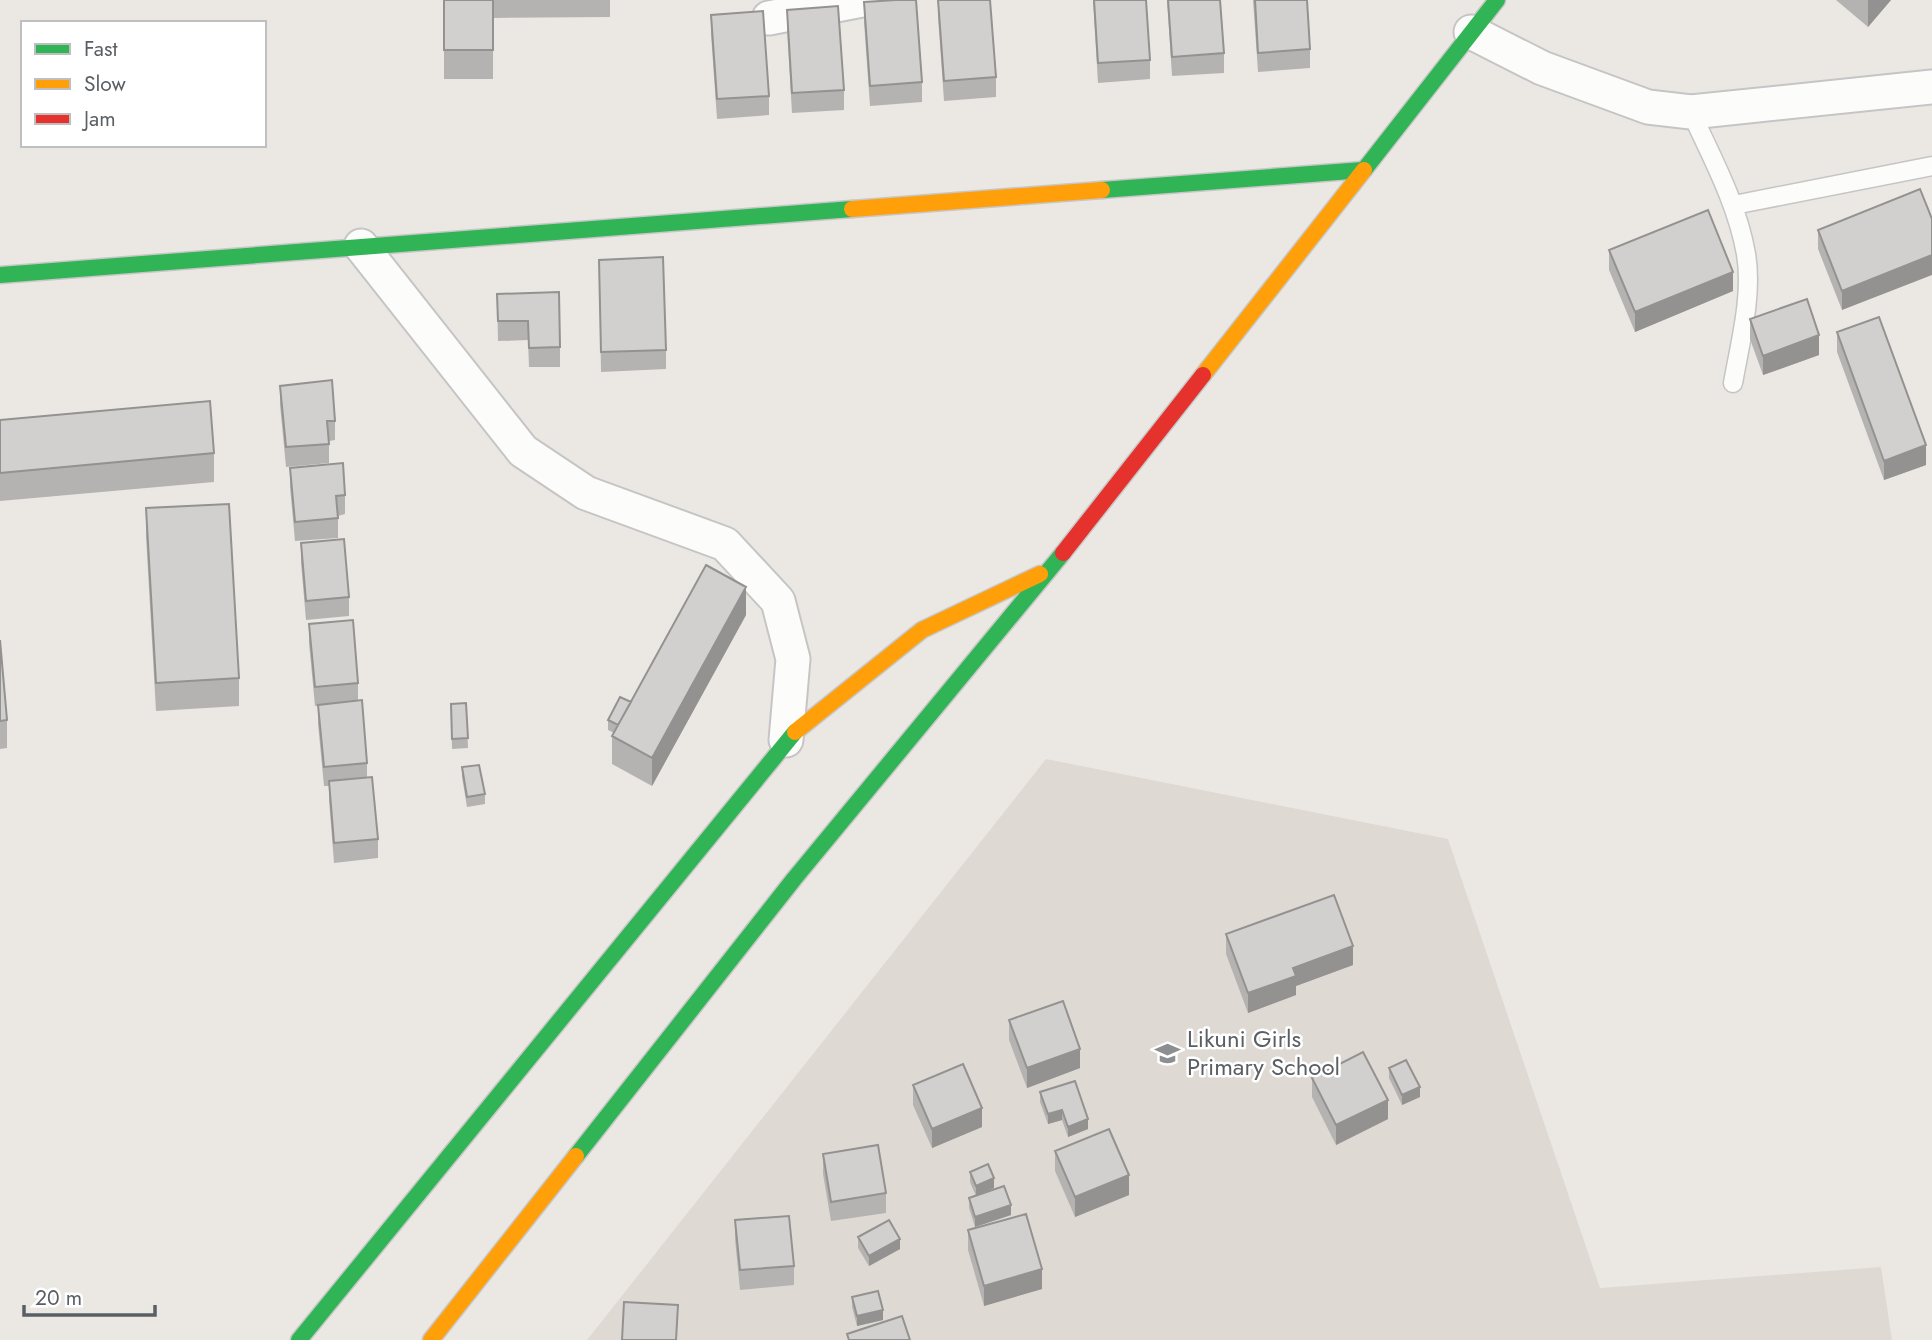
<svg xmlns="http://www.w3.org/2000/svg" width="1932" height="1340" font-family="Jost,sans-serif">
<style>
.education{fill:#ded9d3}
.lines{fill:none;stroke-linecap:round;stroke-linejoin:round}
.lane-casing{stroke:#c6c5c5;stroke-width:21}
.street-casing{stroke:#c6c5c5;stroke-width:37}
.fast-casing{stroke:#c7c7c7;stroke-width:19}
.slow-casing{stroke:#c7c7c7;stroke-width:19}
.jam-casing{stroke:#c7c7c7;stroke-width:19}
.lane{stroke:#fcfcfb;stroke-width:18}
.street{stroke:#fcfcfb;stroke-width:33}
.fast{stroke:#30b455;stroke-width:16}
.slow{stroke:#ff9f0a;stroke-width:16}
.jam{stroke:#e5322d;stroke-width:16}
.wall{fill:#b5b3b1}
.shaded-wall{fill:#939290}
.building{fill:#d2d0ce;stroke:#939290;stroke-width:2}
.labels{text-anchor:middle;stroke-width:5;stroke-linejoin:round;paint-order:stroke}
.poi-label{font-size:24px;fill:#595f64;stroke:#fff;text-anchor:start}
</style>
<rect width="100%" height="100%" fill="#ebe8e4"/>
<path class="education" d="M 1046,759 L 1448,839 L 1600,1288 L 1881,1267 L 1892,1340 L 587,1340 Z"/>
<g class="lines">
<defs>
<path id="lane" d="M 1691,112 C 1712,158 1737,203 1746,254 C 1753,295 1740,343 1733,383
M 1734,205 L 1932,166"/>
<path id="street" d="M 769,18 L 862,0
M 1471,32 L 1542,68 L 1648,107 L 1691,112 L 1932,87
M 361,246 L 523,451 L 586,493 L 725,544 L 778,601 L 793,659 L 786,740"/>
<path id="fast" d="M 1364,170 L 1497,0
M 1102,190 L 1363,170
M 0,275 L 852,209
M 576,1156 L 794,879 L 1063,553
M 299,1340 L 795,732"/>
<path id="slow" d="M 852,209 L 1102,190
M 1203,375 L 1364,170
M 795,732 L 922,630 L 1040,574
M 431,1340 L 576,1156"/>
<path id="jam" d="M 1063,553 L 1203,375"/>
</defs>
<use href="#lane" class="lane-casing"/>
<use href="#street" class="street-casing"/>
<use href="#fast" class="fast-casing"/>
<use href="#slow" class="slow-casing"/>
<use href="#jam" class="jam-casing"/>
<use href="#lane" class="lane"/>
<use href="#street" class="street"/>
<use href="#fast" class="fast"/>
<use href="#slow" class="slow"/>
<use href="#jam" class="jam"/>
</g>
<path class="wall" d="M 444,0 L 610,0 L 610,17 L 493,18 L 493,79 L 444,79 Z
M 938,0 L 996,77 L 996,97 L 944,101 L 938,16 Z
M 1093,0 L 1146,0 L 1150,60 L 1150,79 L 1098,83 Z
M 1167,0 L 1220,0 L 1224,53 L 1224,73 L 1172,76 Z
M 1253,0 L 1307,0 L 1310,49 L 1310,68 L 1258,72 Z
M 1836,0 L 1891,0 L 1868,27 Z
M 864,2 L 922,82 L 922,102 L 870,106 L 864,22 Z
M 787,10 L 844,90 L 844,110 L 792,113 L 787,29 Z
M 711,15 L 769,96 L 769,115 L 717,119 L 711,34 Z
M 1920,189 L 1842,310 L 1818,249 L 1818,230 Z
M 1609,250 L 1733,291 L 1635,332 L 1609,270 Z
M 599,260 L 666,350 L 666,369 L 601,372 Z
M 497,294 L 560,347 L 560,367 L 529,367 L 528,340 L 498,341 Z
M 1750,319 L 1819,355 L 1763,375 L 1750,339 Z
M 1837,332 L 1926,465 L 1884,480 L 1837,352 Z
M 280,386 L 335,421 L 335,440 L 329,441 L 329,463 L 286,467 L 280,405 Z
M 0,420 L 214,453 L 214,482 L 0,501 Z
M 290,468 L 345,495 L 345,514 L 338,516 L 338,538 L 295,541 L 290,487 Z
M 146,508 L 239,678 L 239,706 L 156,711 L 146,536 Z
M 301,543 L 349,597 L 349,616 L 306,620 L 301,563 Z
M 746,615 L 652,786 L 612,764 L 612,736 L 614,733 L 608,730 L 608,720 Z
M 309,624 L 358,683 L 358,701 L 367,763 L 367,777 L 378,839 L 378,858 L 334,863 L 329,800 L 329,786 L 324,786 L 318,724 L 318,706 L 315,706 L 309,643 Z
M 0,640 L 7,720 L 7,748 L 0,749 Z
M 466,703 L 468,748 L 452,749 L 451,704 Z
M 462,767 L 485,794 L 485,804 L 467,807 L 462,777 Z
M 1226,934 L 1353,965 L 1296,986 L 1296,995 L 1248,1013 L 1226,954 Z
M 1009,1020 L 1080,1068 L 1027,1088 L 1009,1040 Z
M 1389,1068 L 1420,1097 L 1402,1105 L 1389,1078 Z
M 1312,1078 L 1388,1119 L 1336,1145 L 1312,1097 Z
M 913,1085 L 982,1127 L 932,1148 L 913,1105 Z
M 1040,1092 L 1088,1129 L 1068,1137 L 1062,1120 L 1048,1124 L 1040,1102 Z
M 1055,1151 L 1129,1195 L 1075,1217 L 1055,1171 Z
M 823,1154 L 886,1193 L 886,1213 L 831,1221 L 823,1174 Z
M 970,1172 L 994,1188 L 987,1192 L 1011,1215 L 975,1227 L 969,1208 L 969,1198 L 976,1196 L 970,1182 Z
M 735,1220 L 794,1266 L 794,1285 L 740,1290 L 735,1239 Z
M 968,1230 L 1042,1289 L 984,1306 L 968,1250 Z
M 858,1237 L 900,1249 L 869,1266 L 858,1248 Z
M 852,1297 L 883,1320 L 857,1326 L 852,1307 Z"/>
<path class="shaded-wall" d="M 1868,0 L 1891,0 L 1868,27 Z
M 1932,255 L 1932,275 L 1842,310 L 1842,291 Z
M 1733,272 L 1733,291 L 1635,332 L 1635,312 Z
M 1819,335 L 1819,355 L 1763,375 L 1763,356 Z
M 1926,445 L 1926,465 L 1884,480 L 1884,461 Z
M 746,587 L 746,615 L 652,786 L 652,758 Z
M 1353,946 L 1353,965 L 1296,986 L 1296,995 L 1248,1013 L 1248,993 L 1293,968 Z
M 1080,1049 L 1080,1068 L 1027,1088 L 1027,1068 Z
M 1420,1087 L 1420,1097 L 1402,1105 L 1402,1095 Z
M 1388,1100 L 1388,1119 L 1336,1145 L 1336,1125 Z
M 982,1108 L 982,1127 L 932,1148 L 932,1129 Z
M 1062,1110 L 1062,1120 L 1048,1124 L 1048,1114 Z
M 1088,1119 L 1088,1129 L 1068,1137 L 1068,1127 Z
M 1129,1175 L 1129,1195 L 1075,1217 L 1075,1197 Z
M 994,1178 L 994,1188 L 976,1196 L 976,1186 Z
M 1011,1205 L 1011,1215 L 975,1227 L 975,1217 Z
M 900,1239 L 900,1249 L 869,1266 L 869,1256 Z
M 1042,1269 L 1042,1289 L 984,1306 L 984,1286 Z
M 883,1310 L 883,1320 L 857,1326 L 857,1316 Z"/>
<path class="building" d="M 444,0 L 493,0 L 493,50 L 444,50 Z
M 896,0 L 916,0 L 922,82 L 870,86 L 864,2 Z
M 938,0 L 990,0 L 996,77 L 944,81 Z
M 1094,0 L 1146,0 L 1150,60 L 1098,63 Z
M 1168,0 L 1220,0 L 1224,53 L 1172,57 Z
M 1255,0 L 1307,0 L 1310,49 L 1258,53 Z
M 838,6 L 844,90 L 792,93 L 787,10 Z
M 763,11 L 769,96 L 717,99 L 711,15 Z
M 1920,189 L 1932,219 L 1932,255 L 1842,291 L 1818,230 Z
M 1708,210 L 1733,272 L 1635,312 L 1609,250 Z
M 663,257 L 666,350 L 601,352 L 599,260 Z
M 559,292 L 560,347 L 529,348 L 528,321 L 498,321 L 497,294 Z
M 1807,299 L 1819,335 L 1763,356 L 1750,319 Z
M 1879,317 L 1926,445 L 1884,461 L 1837,332 Z
M 332,380 L 335,421 L 327,421 L 329,444 L 286,447 L 280,386 Z
M 210,401 L 214,453 L 0,473 L 0,420 Z
M 343,463 L 345,495 L 336,496 L 338,518 L 295,522 L 290,468 Z
M 229,504 L 239,678 L 156,683 L 146,508 Z
M 344,539 L 349,597 L 306,601 L 301,543 Z
M 706,565 L 746,587 L 652,758 L 612,736 Z
M 353,620 L 358,683 L 315,687 L 309,624 Z
M 0,640 L 7,720 L 0,721 Z
M 620,697 L 631,702 L 618,725 L 608,720 Z
M 362,700 L 367,763 L 324,767 L 318,705 Z
M 466,703 L 468,738 L 452,739 L 451,704 Z
M 479,765 L 485,794 L 467,797 L 462,767 Z
M 372,777 L 378,839 L 334,843 L 329,781 Z
M 1334,895 L 1353,946 L 1293,968 L 1296,976 L 1248,993 L 1226,934 Z
M 1063,1001 L 1080,1049 L 1027,1068 L 1009,1020 Z
M 1363,1052 L 1388,1100 L 1336,1125 L 1312,1078 Z
M 1406,1060 L 1420,1087 L 1402,1095 L 1389,1068 Z
M 963,1064 L 982,1108 L 932,1129 L 913,1085 Z
M 1075,1081 L 1088,1119 L 1068,1127 L 1062,1110 L 1048,1114 L 1040,1092 Z
M 1109,1129 L 1129,1175 L 1075,1197 L 1055,1151 Z
M 878,1145 L 886,1193 L 831,1202 L 823,1154 Z
M 988,1164 L 994,1178 L 976,1186 L 970,1172 Z
M 1004,1186 L 1011,1205 L 975,1217 L 969,1198 Z
M 1026,1214 L 1042,1269 L 984,1286 L 968,1230 Z
M 789,1216 L 794,1266 L 740,1270 L 735,1220 Z
M 889,1220 L 900,1239 L 869,1256 L 858,1237 Z
M 878,1291 L 883,1310 L 857,1316 L 852,1297 Z
M 624,1302 L 678,1305 L 676,1340 L 622,1340 Z
M 902,1316 L 910,1340 L 849,1340 L 847,1334 Z"/>
<defs>
<symbol id="school-bare" viewBox="-9 -9 18 18"><path d="M0-5L7-2L0 1L-7-2ZM-4 1L0 2.5L4 1V4Q0 6-4 4Z" fill="#8c8f91" stroke="#fff" stroke-width="2.5" paint-order="stroke"/></symbol>
</defs>
<g fill-rule="evenodd">
<use href="#school-bare" x="1150" y="1036" width="35" height="35"/>
</g>
<g class="labels">
<g class="poi-label">
<text x="1187" y="1047">Likuni Girls<tspan x="1187" dy="28">Primary School</tspan></text>
</g>
</g>
<rect x="21" y="21" width="245" height="126" fill="#ffffff" stroke="#bdbfc1" stroke-width="2"/>
<rect x="35" y="44" width="35" height="10" fill="#30b455" stroke="#bdbfc1" stroke-width="2"/>
<text x="84" y="56" font-size="21" fill="#595f64">Fast</text>
<rect x="35" y="79" width="35" height="10" fill="#ff9f0a" stroke="#bdbfc1" stroke-width="2"/>
<text x="84" y="91" font-size="21" fill="#595f64">Slow</text>
<rect x="35" y="114" width="35" height="10" fill="#e5322d" stroke="#bdbfc1" stroke-width="2"/>
<text x="84" y="126" font-size="21" fill="#595f64">Jam</text>
<path d="M24 1305v10h131v-10" fill="none" stroke="#595f64" stroke-width="3.5"/>
<text x="35" y="1305" font-size="21" fill="#595f64" stroke="#ffffff" stroke-width="5" paint-order="stroke">20 m</text>
</svg>
